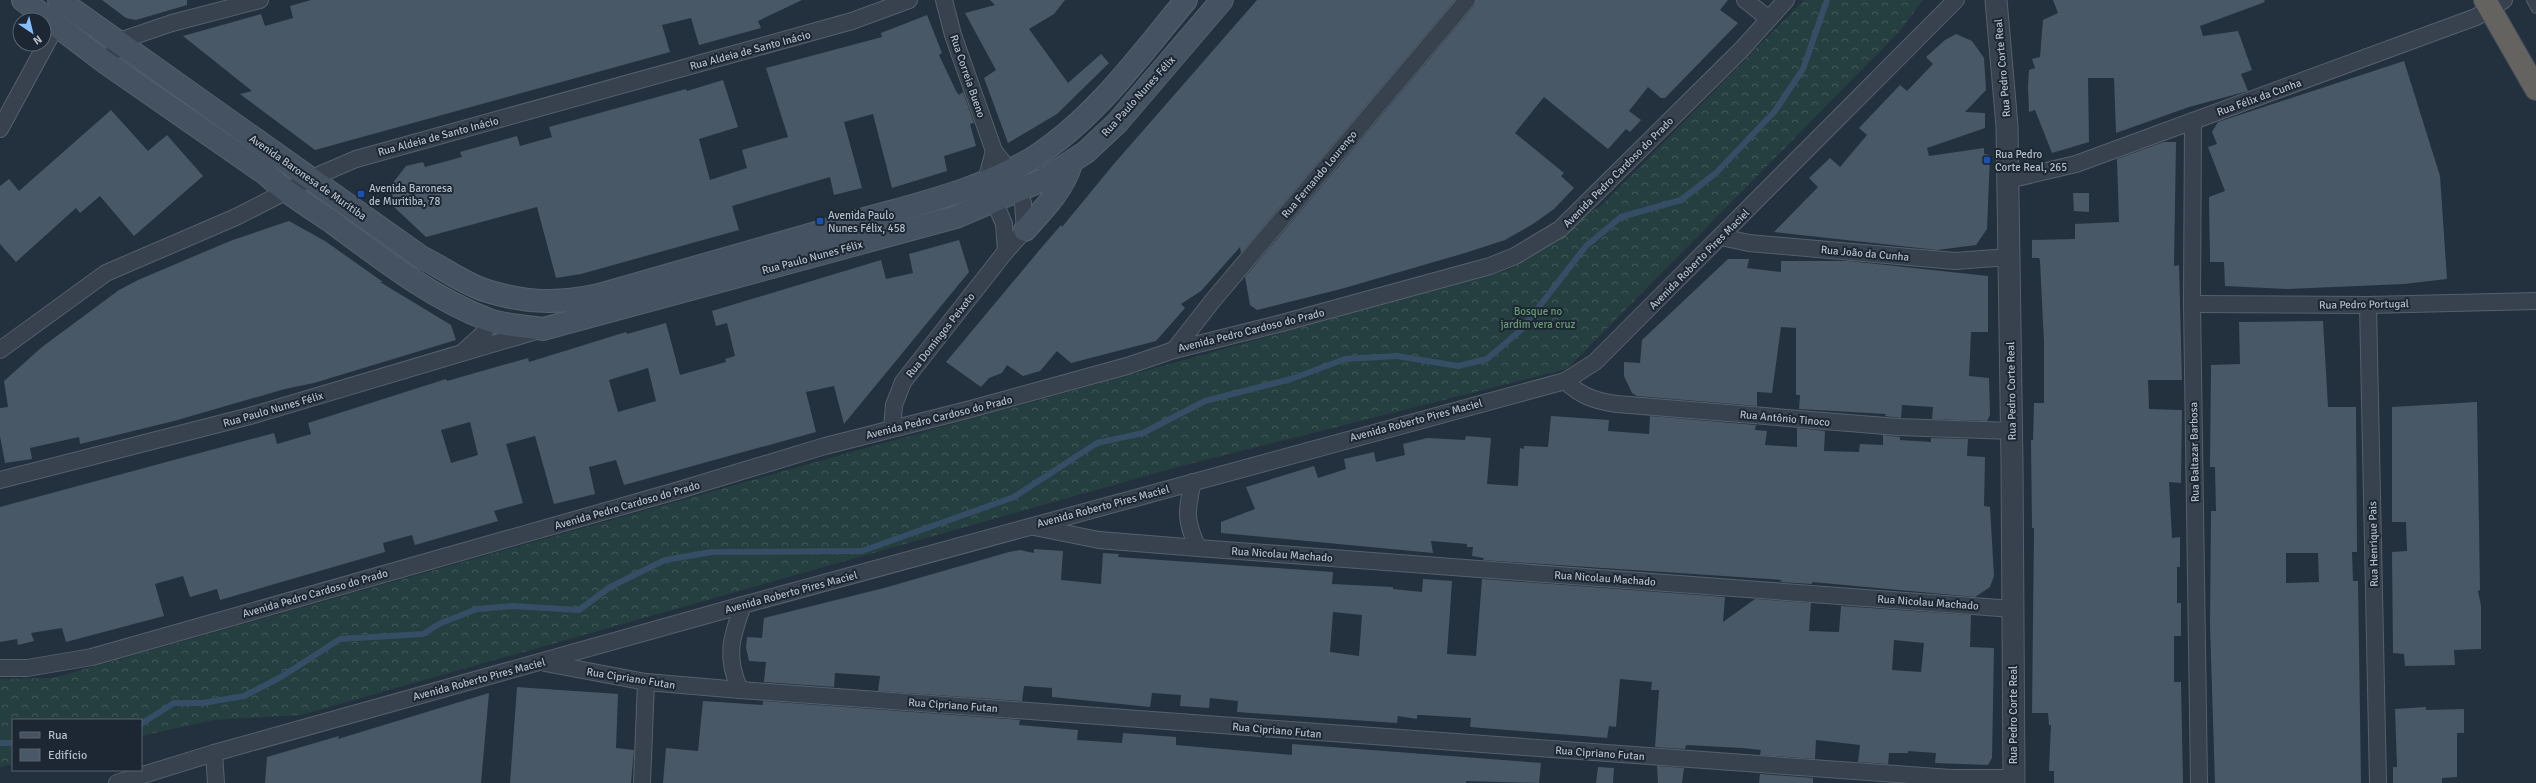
<svg xmlns="http://www.w3.org/2000/svg" width="2536" height="783" font-family="Signika,sans-serif">
  <defs>
    <pattern id="forest-crowns" width="20" height="18" patternUnits="userSpaceOnUse"><rect width="20" height="18" fill="#253e3f"/><path d="M2 6a3 3 0 1 1 6 0M12 15a3 3 0 1 1 6 0" fill="none" stroke="#425859"/></pattern>
  </defs>
  <rect width="100%" height="100%" fill="#23313e"/>
  <polygon fill="url(#forest-crowns)" points="1804,0 1923,0 1901,30 1567,369 1181,466 301,715 213,720 141,736 141,720 13,720 13,764 0,767 0,679 53,678 848,453 1508,270 1603,204"/>
  <g fill="none" stroke-linecap="round" stroke-linejoin="round">
    <g stroke="#364e65" stroke-width="6">
      <polyline points="141,724 174,703 203,703 244,696 281,677 340,639 423,634 441,623 477,609 512,606 579,610 610,587 665,560 712,552 862,551 1014,497 1097,443 1143,433 1205,401 1291,379 1345,359 1397,356 1458,366 1487,359 1521,330 1586,246 1621,217 1681,200 1716,173 1775,111 1803,69 1827,0"/>
      <polyline points="0,743 13,743"/>
    </g>
  </g>
  <g fill="#495867" fill-rule="evenodd">
    <polygon points="102,0 187,0 187,5 136,20 126,18"/>
    <polygon points="311,0 802,0 758,21 761,28 699,45 691,18 662,25 670,52 315,150 240,94 252,91 183,36 261,14 265,26 293,18 290,6"/>
    <polygon points="990,0 1065,0 1054,14 1029,29 1068,83 1101,54 1109,63 1057,114 1008,143 984,78 996,70 965,13 995,5"/>
    <polygon points="1257,0 1455,0 1241,253 1240,247 1201,291 1181,304 1185,308 1156,341 1071,363 1057,351 1040,371 1023,376 1007,365 1002,373 989,378 981,387 946,362 1042,247 1061,225 1062,227 1113,165"/>
    <polygon points="1476,0 1728,0 1720,10 1738,23 1665,98 1661,98 1648,87 1629,111 1641,120 1630,132 1626,129 1608,149 1544,97 1515,133 1564,173 1561,176 1574,188 1554,209 1533,224 1505,240 1465,253 1341,289 1257,310 1250,305 1245,277 1474,6"/>
    <polygon points="2053,0 2264,0 2265,2 2200,26 2203,36 2238,31 2252,70 2241,74 2248,91 2189,107 2116,133 2114,78 2088,78 2089,142 2052,153 2035,110 2029,112 2028,86 2029,70 2035,68 2032,59 2040,57 2043,20 2058,13"/>
    <polygon points="927,15 942,53 939,55 956,91 959,95 963,92 974,123 970,124 976,146 944,156 947,171 892,188 873,114 844,122 862,188 834,195 830,177 732,206 739,230 581,274 556,278 537,207 426,237 393,206 392,184 406,166 423,162 425,167 462,157 460,152 517,136 520,146 552,137 549,127 686,89 687,91 723,80 738,127 699,139 710,180 747,168 742,150 788,137 766,68 882,37 881,33"/>
    <polygon points="1956,34 1972,41 1984,58 1986,90 1965,112 1985,113 1985,128 1927,148 1929,156 1984,148 1984,154 1990,155 1987,229 1976,245 1937,250 1774,232 1818,187 1809,178 1830,158 1840,167 1867,135 1859,128 1900,85 1907,91 1933,64 1926,57 1945,40"/>
    <polygon points="2404,61 2440,176 2447,279 2404,284 2287,289 2225,286 2224,262 2210,262 2209,197 2225,191 2208,147 2217,144 2212,132 2218,122"/>
    <polygon points="111,110 148,151 167,135 203,176 134,236 100,196 80,213 76,208 16,262 0,244 0,186 9,179 19,191"/>
    <polygon points="2164,142 2176,142 2174,266 2179,265 2182,380 2148,380 2149,409 2182,410 2181,483 2169,482 2172,538 2180,537 2180,567 2177,567 2177,603 2181,603 2181,636 2174,636 2174,682 2181,682 2183,783 2054,783 2054,771 2049,771 2051,725 2049,725 2048,713 2032,713 2034,528 2032,528 2031,440 2033,440 2034,403 2044,403 2044,343 2040,261 2039,258 2032,258 2032,240 2075,239 2075,224 2119,222 2117,159"/>
    <polygon points="2073,193 2089,193 2089,212 2074,211"/>
    <polygon points="289,221 325,241 383,282 380,282 451,325 456,340 314,383 285,389 174,421 80,444 79,437 30,448 32,459 5,463 0,436 0,408 8,407 4,381 42,347 119,290 138,280 230,241"/>
    <path d="M959 240 969 272 844 424 834 386 806 392 816 432 624 485 616 460 589 467 595 494 554 504 535 436 506 444 523 503 494 511 498 521 415 545 412 535 383 543 385 552 220 600 217 589 190 597 183 576 155 584 164 616 66 642 62 628 31 633 34 641 18 645 17 639 0 642V507L274 433 277 444 311 434 308 423 446 379 447 381 528 358 529 362 626 332 627 334 666 323 680 375 726 362 725 359 735 356 727 323 716 326 712 311 881 260 886 279 913 273 909 254ZM648 368 656 401 618 412 609 380ZM470 422 478 455 451 463 441 430Z"/>
    <polygon points="1728,259 1749,259 1747,268 1781,272 1781,261 1849,261 1988,276 1988,332 1971,332 1969,376 1989,378 1990,415 1987,421 1932,419 1933,407 1902,405 1901,418 1885,416 1886,414 1799,409 1800,395 1796,395 1796,328 1781,327 1772,393 1757,392 1757,406 1637,396 1632,393 1624,376 1624,362 1640,363 1642,340"/>
    <path d="M2323 321 2328 407H2356L2357 552H2352L2353 581H2358L2361 783H2215L2210 626 2211 511H2216L2215 467H2210L2211 365 2240 364 2239 322ZM2286 553H2318L2319 582 2286 583Z"/>
    <polygon points="2477,402 2480,590 2478,591 2481,606 2481,649 2454,650 2455,665 2405,666 2404,654 2393,653 2392,552 2407,551 2406,522 2392,522 2392,407"/>
    <polygon points="1551,416 1609,420 1608,431 1649,434 1650,416 1756,425 1755,430 1767,431 1765,445 1797,447 1797,428 1825,431 1824,451 1859,452 1860,444 1883,445 1883,435 1900,437 1900,440 1931,442 1931,438 1968,439 1967,456 1985,457 1984,506 1990,507 1994,576 1990,587 1975,597 1812,582 1812,584 1780,582 1782,580 1483,560 1484,558 1472,556 1473,547 1467,547 1467,544 1431,541 1433,553 1221,533 1221,522 1255,509 1246,487 1314,466 1318,478 1346,469 1344,459 1374,452 1376,462 1405,455 1403,444 1427,438 1465,440 1466,436 1491,438 1487,484 1518,486 1520,448 1524,449 1524,446 1548,447"/>
    <path d="M1034 549 1063 551 1061 580 1101 584 1103 553 1119 554 1118 557 1333 572 1332 584 1393 587V589L1422 592 1423 579 1452 581 1447 654 1476 656 1482 579 1725 597 1723 622 1755 599 1811 603 1809 631 1839 632 1841 606 1971 615 1970 647 1994 648 1992 758 1988 765 1935 763 1936 753 1908 751V753H1889L1888 764 1858 762 1860 745 1816 740 1815 759 1760 755 1761 750 1743 748 1686 745 1685 749 1655 747 1659 690H1651L1652 682 1620 679 1616 727 1609 726 1607 738 1470 727 1471 718 1421 715H1417V719L1398 716 1397 723 1237 712 1238 701 1210 698 1209 708 1180 706 1181 695 1152 693 1150 707 1052 697V688L1024 686 1022 701 878 691 880 676 835 673 834 687 764 682 766 662 749 661 746 648 747 637 762 638 764 618 884 588 1009 552 1020 550 1034 553ZM1333 612 1362 615 1359 656 1330 652ZM1894 640 1924 643 1921 672 1892 670Z"/>
    <polygon points="517,687 618,694 616,748 634,750 631,783 510,783"/>
    <polygon points="489,693 481,783 265,783 267,757 339,736 338,739"/>
    <polygon points="703,701 763,705 763,701 1020,720 1019,725 1078,730 1077,740 1122,743 1123,733 1176,737 1176,745 1292,755 1292,744 1541,763 1539,783 1466,781 1466,783 663,783 666,748 698,751"/>
    <polygon points="2426,707 2426,710 2464,709 2464,733 2457,733 2457,777 2442,778 2442,783 2393,783 2393,767 2397,767 2395,709"/>
    <polygon points="1657,766 1684,768 1682,783 1658,783"/>
    <polygon points="1598,767 1614,768 1613,783 1596,783"/>
    <polygon points="1760,774 1813,778 1813,783 1759,783"/>
  </g>
  <g fill="none" stroke-linecap="round" stroke-linejoin="round">
    <defs>
      <polyline id="service" points="2531,0 2536,9"/>
      <g id="minor">
        <polyline points="1745,0 1769,19"/>
        <polyline points="106,63 122,40 172,23 260,0"/>
        <polyline points="2193,121 2192,304 2199,783"/>
        <polyline points="0,129 56,26"/>
        <polyline points="994,151 986,181 1004,224 1006,251"/>
        <polyline points="2008,180 2076,164 2476,17 2504,0"/>
        <polyline points="1721,237 1749,243 1955,261 2009,257"/>
        <polyline points="2192,304 2368,305 2536,301"/>
        <polyline points="2368,305 2378,783"/>
        <polyline points="0,350 106,273 236,217 314,177 356,159 852,21 909,0"/>
        <polyline points="1174,350 1214,299 1467,0"/>
        <polyline points="463,352 484,333 491,320"/>
        <path d="M1565 381C1581 396 1595 401 1617 404L1898 427 2012 431"/>
        <polyline points="892,428 894,405 903,382 1006,251 1025,230 1023,203 1010,171 994,151 953,35 944,0"/>
        <polyline points="0,480 250,416 536,331"/>
        <path d="M1193 482C1186 511 1185 521 1198 548"/>
        <polyline points="1034,527 1099,540 1198,548 2013,609"/>
        <polyline points="545,663 646,682 740,690 1951,778 2014,778"/>
        <polyline points="0,668 27,668 92,657 676,491 825,446 967,410 1127,366 1174,350 1282,323 1490,266 1515,256 1560,229 1742,49 1786,0"/>
        <path d="M740 690C725 657 731 638 743 605"/>
        <polyline points="214,753 216,783"/>
        <polyline points="117,783 214,753 743,605 1565,381 1595,362 1956,0"/>
        <polyline points="642,783 646,682"/>
      </g>
      <polyline id="tertiary" points="1996,0 2007,126 2012,463 2014,783"/>
      <g id="secondary">
        <path d="M23 0 106 63 266 174C286 193 309 206 332 222 382 259 431 298 489 320 506 326 526 326 543 329L956 217 1045 179 1086 152 1117 123 1222 0"/>
        <path d="M59 0 421 257C442 267 464 284 487 291 526 303 559 304 599 295 683 271 767 247 851 223 913 205 981 191 1036 156 1096 117 1141 54 1186 0"/>
        <path d="M1025 230C1043 210 1063 190 1071 164"/>
      </g>
      <polyline id="trunk" points="2485,0 2536,89"/>
    </defs>
    <use href="#service" stroke="#55606c" stroke-width="10"/>
    <use href="#minor" stroke="#55606c" stroke-width="18"/>
    <use href="#tertiary" stroke="#55606c" stroke-width="23"/>
    <use href="#secondary" stroke="#55606c" stroke-width="24"/>
    <use href="#trunk" stroke="#424d59" stroke-width="24"/>
    <use href="#service" stroke="#37424e" stroke-width="8"/>
    <use href="#minor" stroke="#37424e" stroke-width="16"/>
    <use href="#tertiary" stroke="#37424e" stroke-width="21"/>
    <use href="#secondary" stroke="#455261" stroke-width="22"/>
    <use href="#trunk" stroke="#646360" stroke-width="22"/>
  </g>
  <g fill="#1a4fb4" stroke="#1c2733" stroke-width="1.5">
    <rect x="1983" y="156" width="8" height="8" rx="2"/>
    <rect x="357" y="190" width="8" height="8" rx="2"/>
    <rect x="816" y="217" width="8" height="8" rx="2"/>
  </g>
  <g text-anchor="middle" stroke-width="4" stroke-linejoin="round" paint-order="stroke">
    <g font-size="11" fill="#b2bdc9" stroke="#1c2733">
      <text transform="translate(750 50) rotate(-15)" y="4">Rua Aldeia de Santo Inácio</text>
      <text transform="translate(2002 68) rotate(-95)" y="4">Rua Pedro Corte Real</text>
      <text transform="translate(968 76) rotate(71)" y="4">Rua Correia Bueno</text>
      <text transform="translate(1138 96) rotate(-48)" y="4">Rua Paulo Nunes Félix</text>
      <text transform="translate(2259 97) rotate(-20)" y="4">Rua Félix da Cunha</text>
      <text transform="translate(438 136) rotate(-15)" y="4">Rua Aldeia de Santo Inácio</text>
      <text transform="translate(1618 172) rotate(-45)" y="4">Avenida Pedro Cardoso do Prado</text>
      <text transform="translate(1319 174) rotate(-50)" y="4">Rua Fernando Lourenço</text>
      <text transform="translate(308 177) rotate(35)" y="4">Avenida Baronesa de Muritiba</text>
      <text transform="translate(1865 253) rotate(5)" y="4">Rua João da Cunha</text>
      <text transform="translate(812 257) rotate(-15)" y="4">Rua Paulo Nunes Félix</text>
      <text transform="translate(1699 259) rotate(-45)" y="4">Avenida Roberto Pires Maciel</text>
      <text transform="translate(2364 304) rotate(-1)" y="4">Rua Pedro Portugal</text>
      <text transform="translate(1251 330) rotate(-14)" y="4">Avenida Pedro Cardoso do Prado</text>
      <text transform="translate(940 335) rotate(-52)" y="4">Rua Domingos Peixoto</text>
      <text transform="translate(2011 391) rotate(-91)" y="4">Rua Pedro Corte Real</text>
      <text transform="translate(273 409) rotate(-16)" y="4">Rua Paulo Nunes Félix</text>
      <text transform="translate(939 417) rotate(-14)" y="4">Avenida Pedro Cardoso do Prado</text>
      <text transform="translate(1785 418) rotate(5)" y="4">Rua Antônio Tinoco</text>
      <text transform="translate(1416 420) rotate(-15)" y="4">Avenida Roberto Pires Maciel</text>
      <text transform="translate(2194 452) rotate(-91)" y="4">Rua Baltazar Barbosa</text>
      <text transform="translate(627 505) rotate(-16)" y="4">Avenida Pedro Cardoso do Prado</text>
      <text transform="translate(1103 506) rotate(-15)" y="4">Avenida Roberto Pires Maciel</text>
      <text transform="translate(2373 544) rotate(-91)" y="4">Rua Henrique Pais</text>
      <text transform="translate(1282 554) rotate(4)" y="4">Rua Nicolau Machado</text>
      <text transform="translate(1605 578) rotate(4)" y="4">Rua Nicolau Machado</text>
      <text transform="translate(791 592) rotate(-15)" y="4">Avenida Roberto Pires Maciel</text>
      <text transform="translate(315 593) rotate(-16)" y="4">Avenida Pedro Cardoso do Prado</text>
      <text transform="translate(1928 602) rotate(4)" y="4">Rua Nicolau Machado</text>
      <text transform="translate(631 678) rotate(9)" y="4">Rua Cipriano Futan</text>
      <text transform="translate(479 679) rotate(-15)" y="4">Avenida Roberto Pires Maciel</text>
      <text transform="translate(953 705) rotate(4)" y="4">Rua Cipriano Futan</text>
      <text transform="translate(2013 715) rotate(-90)" y="4">Rua Pedro Corte Real</text>
      <text transform="translate(1277 730) rotate(5)" y="4">Rua Cipriano Futan</text>
      <text transform="translate(1600 753) rotate(4)" y="4">Rua Cipriano Futan</text>
    </g>
    <g font-size="11" fill="#b2bdc9" stroke="#1c2733" text-anchor="start">
      <text x="1995" y="158">Rua Pedro<tspan x="1995" dy="13">Corte Real, 265</tspan></text>
      <text x="369" y="192">Avenida Baronesa<tspan x="369" dy="13">de Muritiba, 78</tspan></text>
      <text x="828" y="219">Avenida Paulo<tspan x="828" dy="13">Nunes Félix, 458</tspan></text>
    </g>
    <g font-size="11" fill="#699b70" stroke="#1c2733">
      <text x="1538" y="315">Bosque no<tspan x="1538" dy="13">jardim vera cruz</tspan></text>
    </g>
  </g>
  <rect x="12" y="719" width="130" height="52" fill="#1c2733" stroke="#58636f"/>
  <rect x="20" y="732" width="20" height="6" fill="#455261" stroke="#58636f"/>
  <text x="48" y="739" font-size="12" fill="#b2bdc9">Rua</text>
  <rect x="20" y="749" width="20" height="12" fill="#495867" stroke="#58636f"/>
  <text x="48" y="759" font-size="12" fill="#b2bdc9">Edifício</text>
  <g transform="translate(32 32) rotate(145)"><circle r="19" fill="#1c2733" stroke="#58636f"/>
  <path d="M0-3L7 15L0 10L-7 15Z" fill="#85befb"/>
  <text y="-6" font-size="11" font-weight="bold" text-anchor="middle" fill="#b2bdc9">N</text>
  </g>
</svg>
